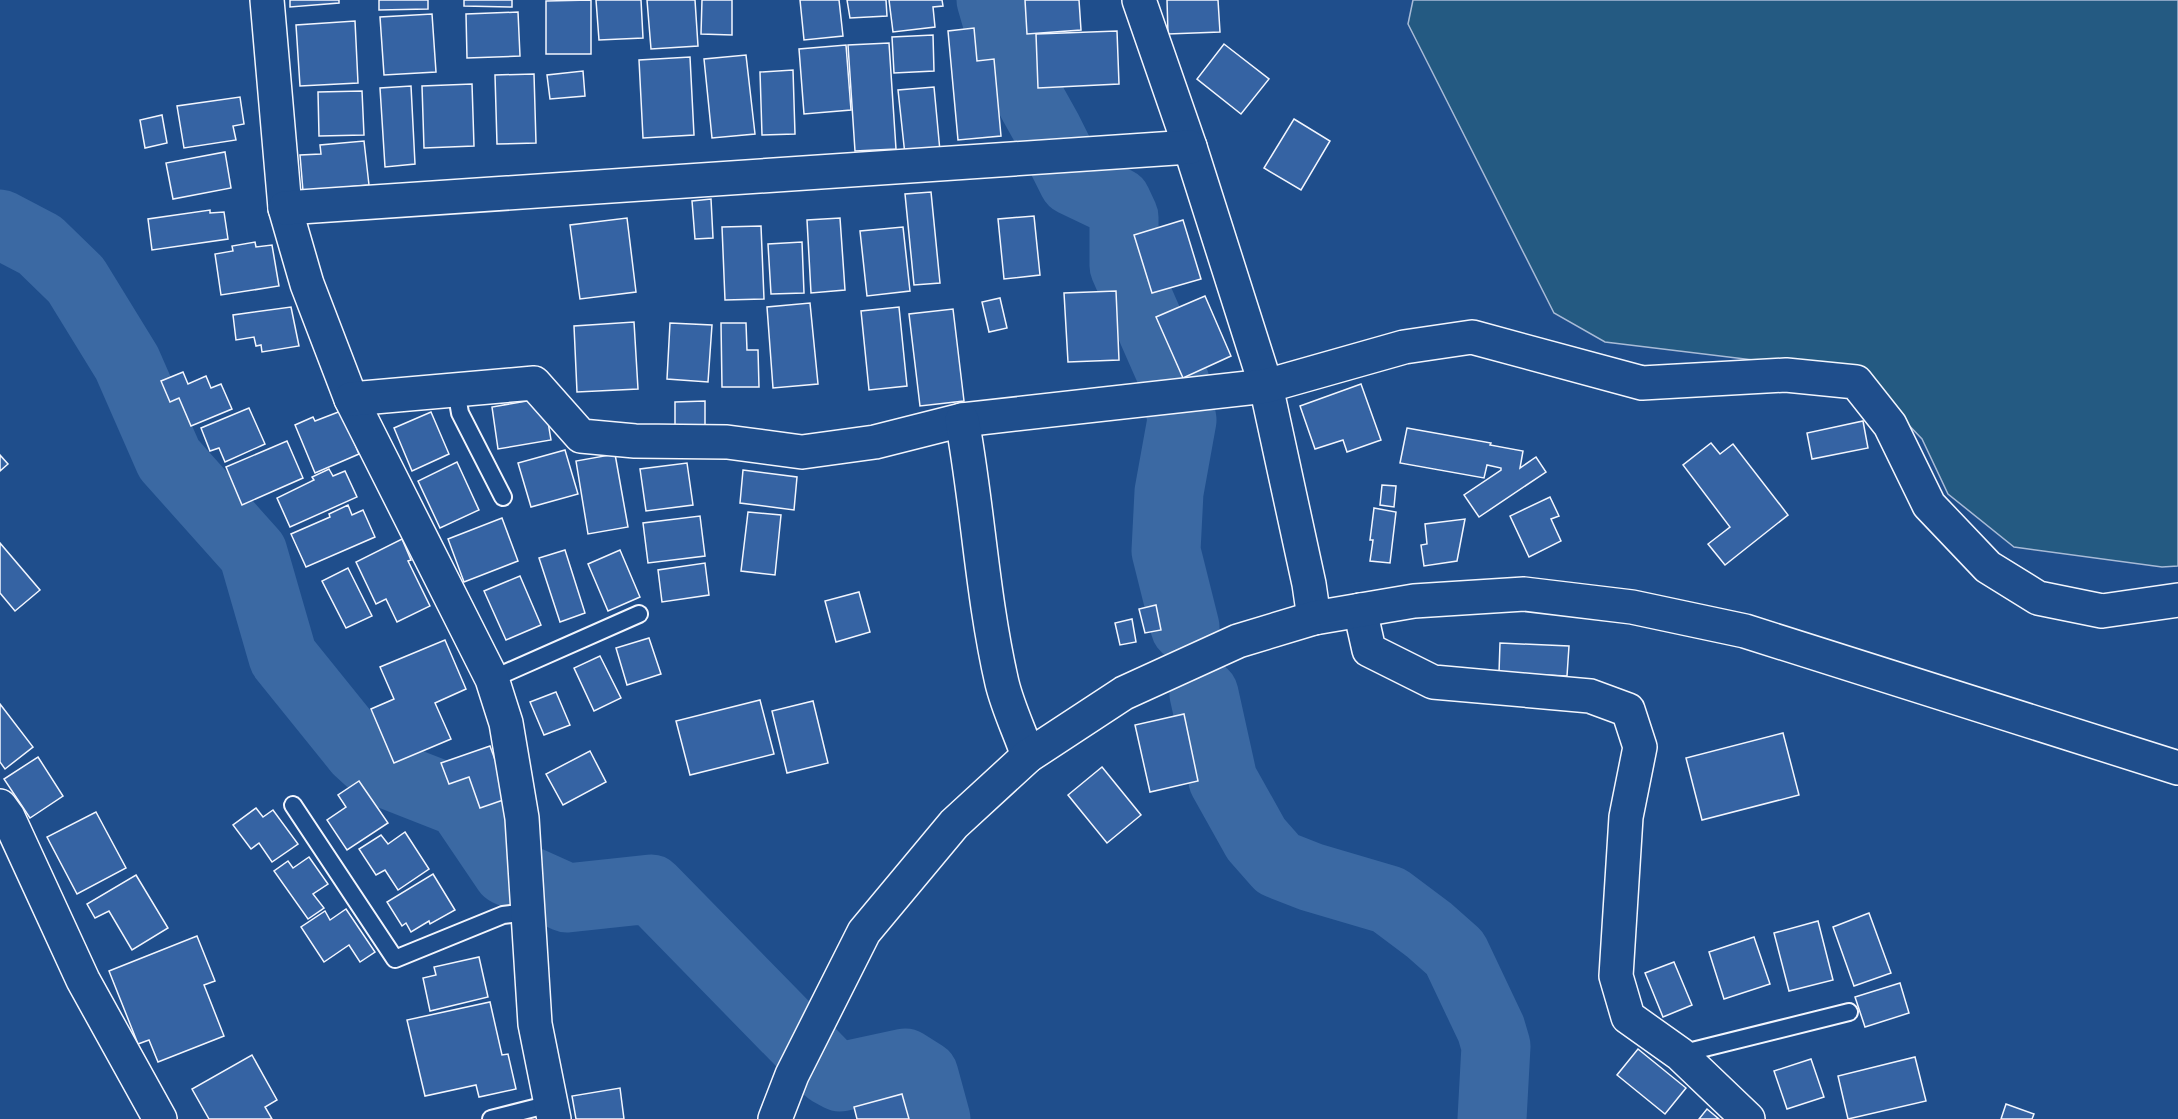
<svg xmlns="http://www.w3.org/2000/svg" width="2178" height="1119" font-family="Inter,sans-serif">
  <rect width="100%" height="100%" fill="#1f4e8c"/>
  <polygon fill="#245a82" stroke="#a8bbd7" stroke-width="1.5" points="1413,0 2178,0 2178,566 2162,567 2014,547 1948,494 1922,439 1859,373 1605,342 1554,313 1408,24"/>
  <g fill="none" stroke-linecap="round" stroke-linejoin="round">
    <g stroke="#3b69a3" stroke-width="69">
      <polyline points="991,0 1008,59 1047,129 1073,181 1117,202 1124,217 1124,266 1175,382 1182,420 1169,492 1166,551 1185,627"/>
      <polyline points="0,224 40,245 76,280 127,363 169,459 253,553 283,657 358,750 382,772 461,803 507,871 567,898 651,889 829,1071 840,1077 905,1063 924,1075 936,1119"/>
      <polyline points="1204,694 1223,780 1256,839 1278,864 1311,877 1389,900 1429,930 1455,953 1491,1029 1496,1046 1492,1119"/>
    </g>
  </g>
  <g fill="#3563a3" stroke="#f2f6ff" stroke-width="1.5">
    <polygon points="290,0 339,0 339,3 290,7"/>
    <polygon points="379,0 428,0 428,9 379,10"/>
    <polygon points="464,0 512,0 512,7 464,6"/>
    <polygon points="591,0 591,54 546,54 546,1"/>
    <polygon points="596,0 641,0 643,38 599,40"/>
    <polygon points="647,0 695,0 698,46 651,49"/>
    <polygon points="702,0 732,0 732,35 701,34"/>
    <polygon points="800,0 839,0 843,36 804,40"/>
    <polygon points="847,0 886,0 887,16 850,18"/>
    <polygon points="889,0 942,0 943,6 933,7 935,27 893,32"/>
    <polygon points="1025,0 1079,0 1081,30 1027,34"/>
    <polygon points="1167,0 1218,0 1220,32 1168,34"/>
    <polygon points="518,12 520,56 467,58 466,14"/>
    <polygon points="432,14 436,72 384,75 380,17"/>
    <polygon points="355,21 358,83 300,86 296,25"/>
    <polygon points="974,28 977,61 994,59 1001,136 958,140 948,31"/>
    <polygon points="1117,31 1119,84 1038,88 1036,34"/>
    <polygon points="933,35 934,71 894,73 892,37"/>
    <polygon points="889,43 896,149 855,151 848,45"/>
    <polygon points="1224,44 1269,79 1241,114 1197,79"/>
    <polygon points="846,45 851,110 804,114 799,49"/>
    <polygon points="746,55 755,134 712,138 704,59"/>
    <polygon points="690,57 694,135 643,138 639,60"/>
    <polygon points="793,70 795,134 762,135 760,72"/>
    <polygon points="583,71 585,96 550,99 547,75"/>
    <polygon points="534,74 536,143 497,144 495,75"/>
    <polygon points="472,84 474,146 424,148 422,86"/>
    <polygon points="411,86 415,164 385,167 380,88"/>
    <polygon points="934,87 940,151 905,155 898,90"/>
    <polygon points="362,91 364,135 319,136 318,92"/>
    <polygon points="240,97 244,124 233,126 236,140 184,148 177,106"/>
    <polygon points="162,115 167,143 145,148 140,120"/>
    <polygon points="1294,119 1330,141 1301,190 1264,168"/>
    <polygon points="364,141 369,185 303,191 300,155 321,154 320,145"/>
    <polygon points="225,152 231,188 173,199 166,163"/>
    <polygon points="931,192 940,283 914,285 905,194"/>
    <polygon points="711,199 713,238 695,239 692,201"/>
    <polygon points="210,210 210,213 224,212 228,239 152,250 148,219"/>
    <polygon points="1034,216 1040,275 1004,279 998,219"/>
    <polygon points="627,218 636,292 580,299 570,225"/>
    <polygon points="840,218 845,290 811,293 807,220"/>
    <polygon points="1183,220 1201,279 1152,293 1134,235"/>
    <polygon points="761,226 764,299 725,300 722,227"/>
    <polygon points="903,227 910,291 867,296 860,231"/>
    <polygon points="255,242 256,247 272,245 279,286 221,295 215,254 233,251 232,246"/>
    <polygon points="802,242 804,293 771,294 768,244"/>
    <polygon points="1116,291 1119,360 1068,362 1064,293"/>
    <polygon points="1205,296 1231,356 1183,378 1156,317"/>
    <polygon points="1000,298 1007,328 989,332 982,302"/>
    <polygon points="810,303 818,384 773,388 767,307"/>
    <polygon points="291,307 299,346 262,352 261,345 256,346 254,337 236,340 233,315"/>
    <polygon points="899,307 907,386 869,390 861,311"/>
    <polygon points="953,309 964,401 920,406 909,314"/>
    <polygon points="634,322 638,389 577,392 574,326"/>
    <polygon points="670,323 712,325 708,382 667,379"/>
    <polygon points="721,323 746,323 747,350 758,350 759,387 722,387"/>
    <polygon points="183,372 188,384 206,376 211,388 221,384 232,409 191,426 179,398 170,402 161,381"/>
    <polygon points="1361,384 1381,440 1347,452 1343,440 1315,449 1300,406"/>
    <polygon points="544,398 551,440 498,449 492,407"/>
    <polygon points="705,401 705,429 675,429 675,402"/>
    <polygon points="249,408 265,444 225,462 219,448 210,451 201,428"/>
    <polygon points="341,411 359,454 315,473 295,425 313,417 315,421"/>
    <polygon points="431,412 449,454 412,471 394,428"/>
    <polygon points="1863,421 1868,448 1812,459 1807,433"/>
    <polygon points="1407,428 1491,443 1490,445 1523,451 1520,468 1536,457 1546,472 1479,517 1464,495 1501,470 1501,468 1487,465 1484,478 1400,463"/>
    <polygon points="287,441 303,478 242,505 226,467"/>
    <polygon points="1711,443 1720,454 1733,444 1788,515 1725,565 1708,544 1730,527 1683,465"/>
    <polygon points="565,450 578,494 531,507 518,463"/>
    <polygon points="615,454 628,527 588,534 576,461"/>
    <polygon points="0,455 8,464 0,471"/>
    <polygon points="457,462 479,510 440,528 418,481"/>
    <polygon points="687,463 693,505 646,511 640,469"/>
    <polygon points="329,469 333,476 345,471 357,497 290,527 277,498 314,480 312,477"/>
    <polygon points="743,470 797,477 794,510 740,503"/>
    <polygon points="1382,485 1396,486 1394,507 1380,505"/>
    <polygon points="1550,497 1559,516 1551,519 1561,541 1529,557 1510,516"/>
    <polygon points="348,505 352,515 363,510 375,537 306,567 291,534 330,517 329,514"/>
    <polygon points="1374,508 1396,512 1390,563 1370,561 1373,540 1370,540"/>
    <polygon points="748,512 781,515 775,575 741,571"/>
    <polygon points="700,516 705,556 648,563 643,523"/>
    <polygon points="502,518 518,561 464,582 448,539"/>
    <polygon points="1465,519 1457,561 1424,566 1421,545 1427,544 1425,524"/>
    <polygon points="402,539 411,560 408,561 430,606 397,622 386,599 376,604 356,562"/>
    <polygon points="0,543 40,590 15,611 0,593"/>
    <polygon points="565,550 585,613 560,622 539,558"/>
    <polygon points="620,550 640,597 608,611 588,564"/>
    <polygon points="705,563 709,595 662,602 658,570"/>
    <polygon points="348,568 372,616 346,628 322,581"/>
    <polygon points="520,576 541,625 506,640 484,591"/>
    <polygon points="859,592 870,632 836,642 825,601"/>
    <polygon points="1156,605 1161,630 1145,633 1139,609"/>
    <polygon points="1132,619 1136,642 1120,645 1115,623"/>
    <polygon points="649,638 661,674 627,685 616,648"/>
    <polygon points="445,640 466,689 435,703 451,739 394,763 371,709 394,699 380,667"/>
    <polygon points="1500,643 1569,646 1567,676 1499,673"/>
    <polygon points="600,656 621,698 594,711 574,668"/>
    <polygon points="556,692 570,725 544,735 530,702"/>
    <polygon points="760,700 774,754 690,775 676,721"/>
    <polygon points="813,701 828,763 787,773 772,711"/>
    <polygon points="0,704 33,747 5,769 0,762"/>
    <polygon points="1184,714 1198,781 1150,792 1135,725"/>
    <polygon points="1783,733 1799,795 1702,820 1686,758"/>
    <polygon points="490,746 509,798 480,808 469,777 449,784 441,763"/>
    <polygon points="590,751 606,782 563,805 546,774"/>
    <polygon points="38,757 63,796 30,818 4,779"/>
    <polygon points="1102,767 1141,815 1107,843 1068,795"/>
    <polygon points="359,781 388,823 347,850 327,820 346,807 338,795"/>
    <polygon points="256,808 263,817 273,810 298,844 272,862 259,843 251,849 233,825"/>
    <polygon points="96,812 126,868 77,894 47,837"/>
    <polygon points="405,832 429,869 398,890 385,870 376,875 359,849 381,835 388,844"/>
    <polygon points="309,857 328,884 313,894 324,908 308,919 274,871 288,861 293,868"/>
    <polygon points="433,874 455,910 430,924 429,921 411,932 406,923 402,926 387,902"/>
    <polygon points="136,875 168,928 132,950 109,911 95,918 87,904"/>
    <polygon points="346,909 375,952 360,962 349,945 324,962 301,927 325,911 330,920"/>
    <polygon points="1869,913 1891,973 1854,986 1833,927"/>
    <polygon points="1818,921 1833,980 1789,991 1774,933"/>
    <polygon points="197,936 215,981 204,985 224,1036 158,1062 149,1040 138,1044 109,971"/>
    <polygon points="1754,937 1770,984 1724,999 1709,952"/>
    <polygon points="479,957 488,997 430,1011 423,978 436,975 434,967"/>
    <polygon points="1674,962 1692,1005 1663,1017 1645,973"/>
    <polygon points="1900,983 1909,1013 1865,1027 1855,997"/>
    <polygon points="490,1002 502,1055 508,1054 516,1089 479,1097 476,1085 425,1096 407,1020"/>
    <polygon points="1638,1049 1686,1088 1665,1114 1617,1075"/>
    <polygon points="252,1055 277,1100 265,1107 272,1119 209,1119 192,1089"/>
    <polygon points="1915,1057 1926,1101 1848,1119 1838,1076"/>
    <polygon points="1811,1059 1824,1097 1787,1109 1774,1071"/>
    <polygon points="620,1088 624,1119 576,1119 572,1096"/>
    <polygon points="902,1094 909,1119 857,1119 854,1107"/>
    <polygon points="2006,1104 2034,1114 2032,1119 2001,1119"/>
    <polygon points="1707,1109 1719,1119 1699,1119"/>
  </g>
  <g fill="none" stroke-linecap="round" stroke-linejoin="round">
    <defs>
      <g id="lane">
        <polyline points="456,390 460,413 503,497"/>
        <polyline points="492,679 639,614"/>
        <polyline points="293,805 395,959 503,915 527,912"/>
        <polyline points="1680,1054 1849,1012"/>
        <polyline points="491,1119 550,1104"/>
      </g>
      <g id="street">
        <polyline points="267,0 285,208 307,284 351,399 492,679 506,723 522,818 535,1024 554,1119"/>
        <polyline points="1139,0 1190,147 1266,386 1309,584 1314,618"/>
        <polyline points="285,208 1190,147"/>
        <polyline points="351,399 534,383 581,436 635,441 727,442 802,452 875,442 962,420 1266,386 1404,347 1472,337 1642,383 1786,375 1856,382 1890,425 1929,505 1988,567 2038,598 2102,611 2178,600"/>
        <path d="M962 420C978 507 982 596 1002 683 1008 708 1020 732 1028 756"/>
        <polyline points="1360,610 1369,650 1433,682 1590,696 1628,710 1640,747 1626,817 1616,976 1628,1017 1680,1054 1748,1119"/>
        <polyline points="0,806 8,817 83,980 160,1119"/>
      </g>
      <polyline id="secondary" points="775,1119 792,1075 864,932 954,824 1028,756 1124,693 1238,641 1314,618 1414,601 1524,594 1632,607 1745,631 2178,768"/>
    </defs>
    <use href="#lane" stroke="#f2f6ff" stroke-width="20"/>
    <use href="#street" stroke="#f2f6ff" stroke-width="36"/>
    <use href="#secondary" stroke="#f2f6ff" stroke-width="36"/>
    <use href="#lane" stroke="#1f4e8c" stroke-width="16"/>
    <use href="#street" stroke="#1f4e8c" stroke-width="33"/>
    <use href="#secondary" stroke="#1f4e8c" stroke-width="33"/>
  </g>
</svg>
